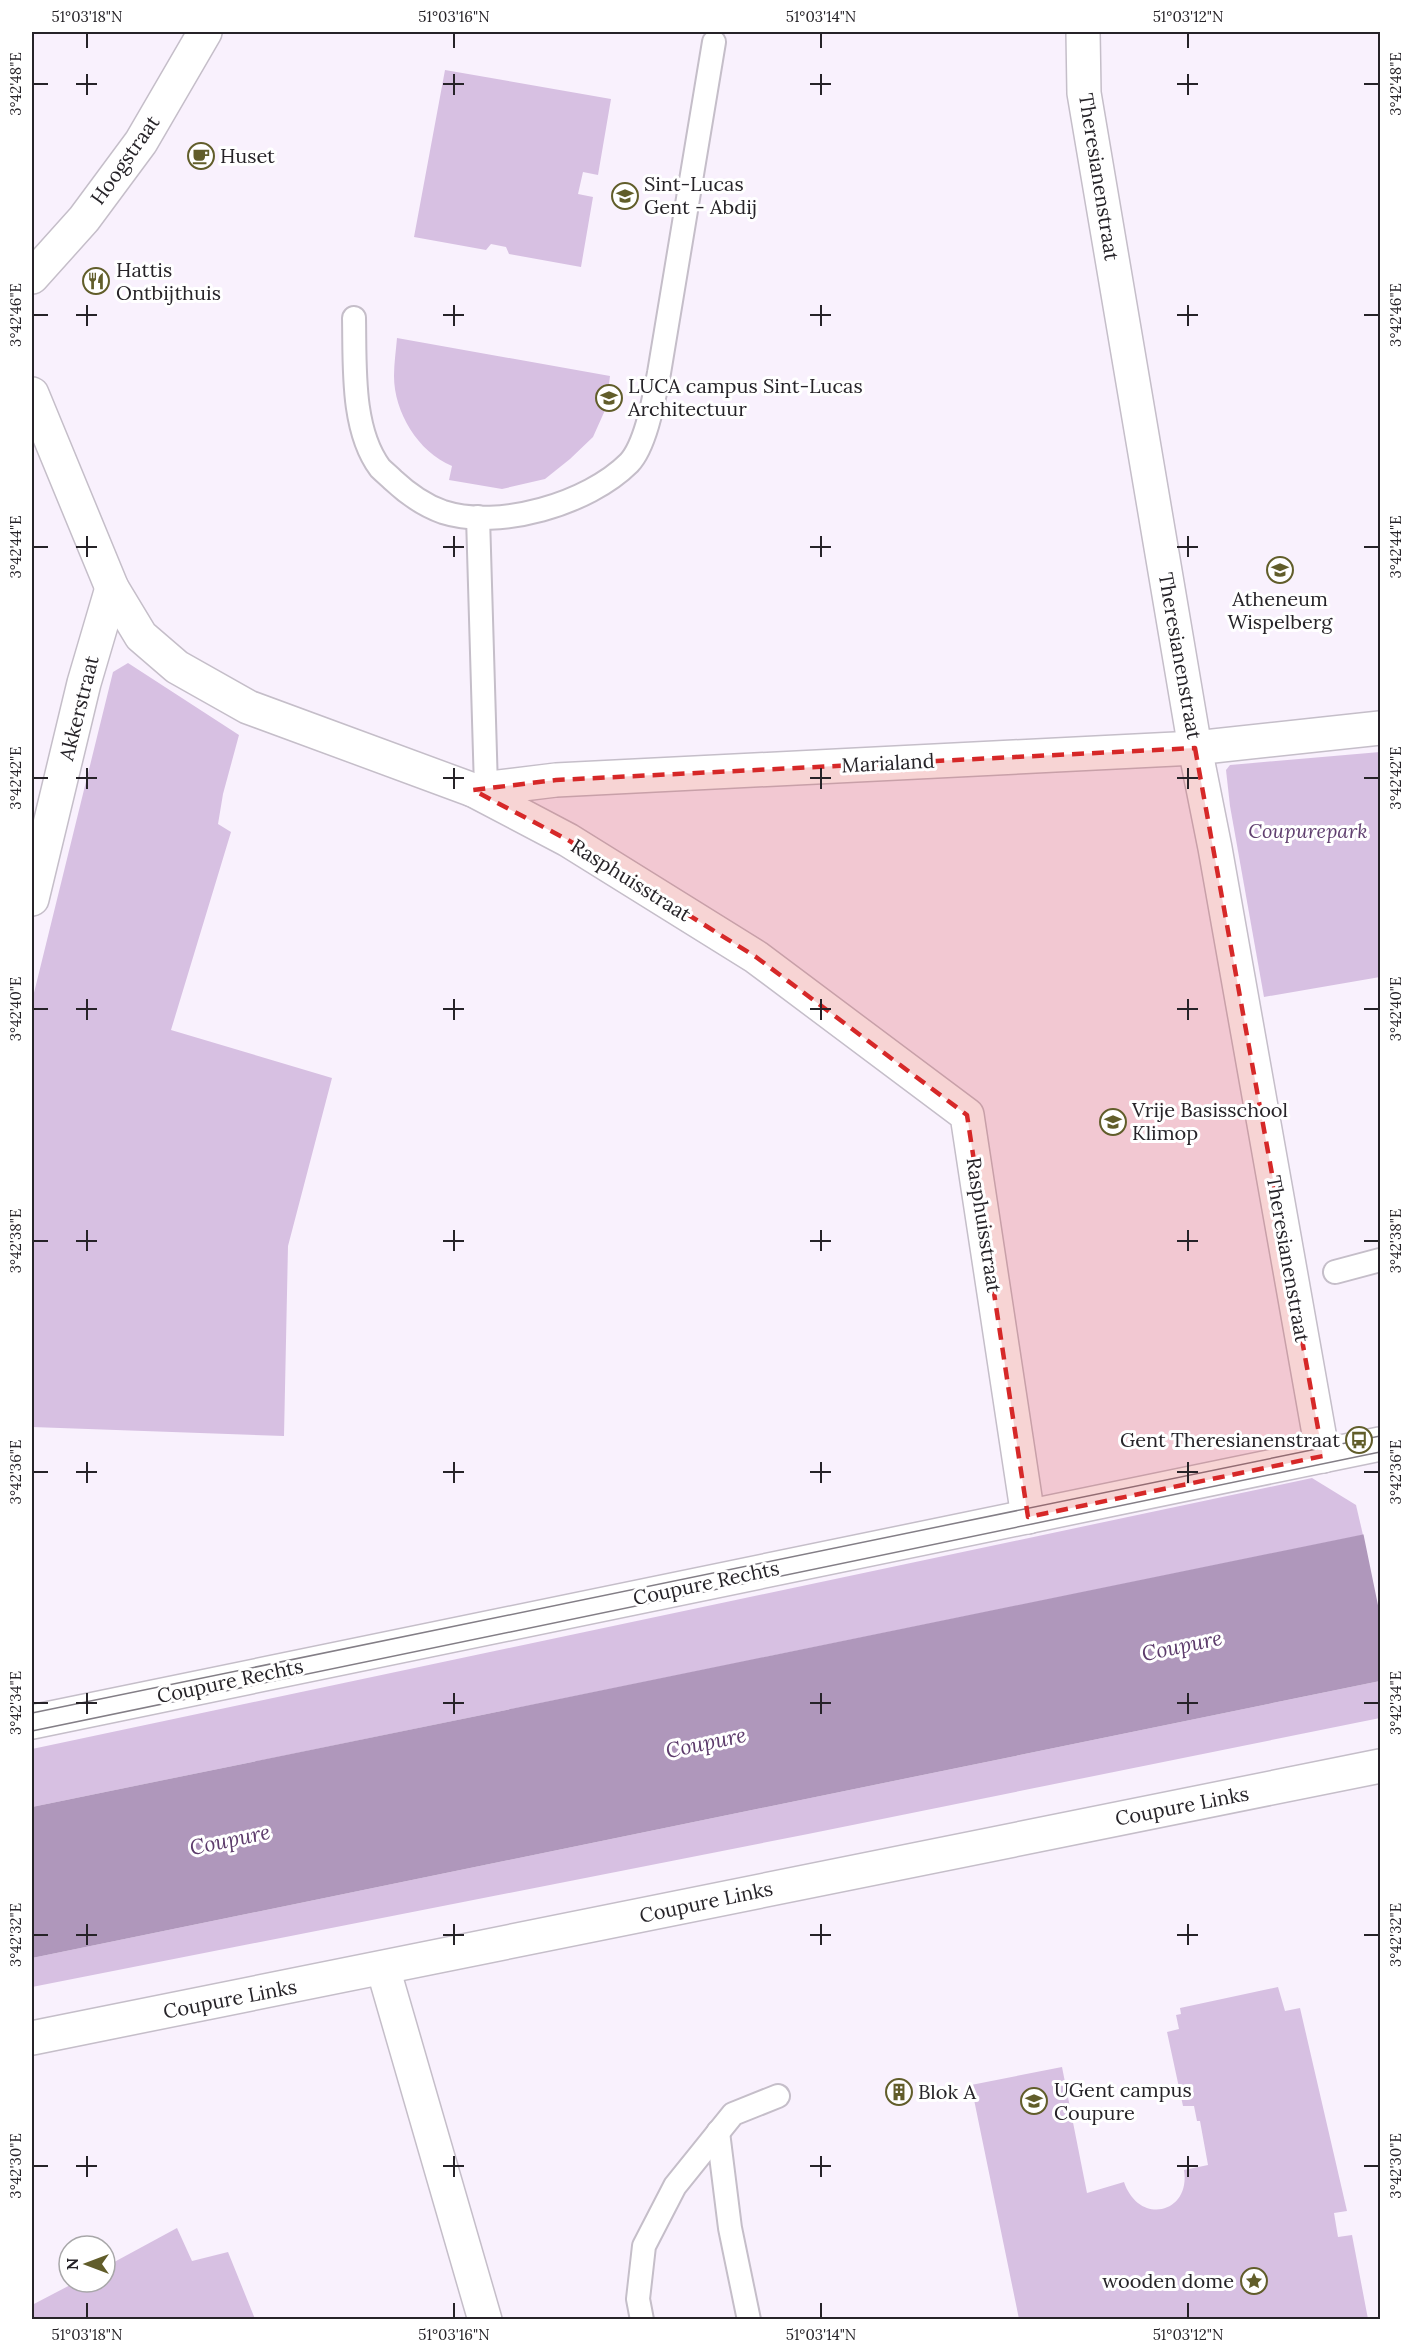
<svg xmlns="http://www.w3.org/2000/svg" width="1412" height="2351" font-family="Lora,serif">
  <rect width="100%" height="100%" fill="#f9f1fd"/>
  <g fill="#d7c0e2">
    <polygon points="445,70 611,99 598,175 583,172 578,194 593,197 581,267 509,254 506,247 491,244 486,250 414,237"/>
    <path d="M397 338 610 376 606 408 593 437 570 459 545 479 502 489 449 480 452 466C418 452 394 412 394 376 394 363 396 350 397 338Z"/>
    <polygon points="128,663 239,735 223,794 218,824 231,832 171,1030 332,1078 288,1246 284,1436 32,1427 32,1001 113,672"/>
    <polygon points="1380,752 1380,977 1264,997 1230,806 1226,770 1230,765"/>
    <polygon points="1312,1478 1356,1505 1363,1535 32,1807 32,1749"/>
    <polygon points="1380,1681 1380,1718 808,1834 32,1987 32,1958"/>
    <path d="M1278 1987 1285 2011 1300 2008 1347 2211 1334 2213 1338 2237 1352 2235 1368 2319H1019L971 2085 1062 2067 1087 2193 1124 2182C1139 2226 1191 2214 1184 2170L1208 2165 1200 2121H1197L1194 2106H1183L1167 2032 1179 2029 1176 2015 1181 2014 1180 2008Z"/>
    <polygon points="177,2228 192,2261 228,2252 255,2319 32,2319 32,2305 76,2282 105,2282 105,2267"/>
  </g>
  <polygon fill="#af97bb" points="1380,1531 1380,1681 32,1958 32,1807"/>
  <polygon fill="#f9f1fd" points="1380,1529 1380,1528 1380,1615 1363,1532"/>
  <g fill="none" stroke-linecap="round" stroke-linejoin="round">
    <defs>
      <g id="lane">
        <path d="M354 318C355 365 351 429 380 468 384 472 389 476 393 480 408 494 423 505 443 512 499 530 588 504 629 463 646 445 654 398 659 373L714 42"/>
        <polyline points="478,517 486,788"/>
        <polyline points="1335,1272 1380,1260"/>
        <polyline points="718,2132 730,2228 749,2320"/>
        <polyline points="642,2320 638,2299 644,2246 675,2186 733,2114 778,2096"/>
      </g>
      <g id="street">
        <polyline points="1083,32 1084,93 1195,748 1215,848 1323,1456"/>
        <polyline points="32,394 112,588 141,636 177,667 248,707 473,790 568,840 756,957 967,1115 1028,1517"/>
        <polyline points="473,790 556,780 1195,748 1380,728"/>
        <polyline points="32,899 84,683 112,588"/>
        <polyline points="32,1722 1380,1444"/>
        <polyline points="383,1968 485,2320"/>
        <polyline points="32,2038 1380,1766"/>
      </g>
      <polyline id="secondary" points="32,277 84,219 141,142 205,32"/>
    </defs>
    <use href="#lane" stroke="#c5bec9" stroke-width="26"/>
    <use href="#street" stroke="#c5bec9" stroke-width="36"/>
    <use href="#secondary" stroke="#c5bec9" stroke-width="36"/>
    <use href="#lane" stroke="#fff" stroke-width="22"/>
    <use href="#street" stroke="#fff" stroke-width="33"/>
    <use href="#secondary" stroke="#fff" stroke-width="33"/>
    <g stroke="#837e86" stroke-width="1.5">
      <polyline points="32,1713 1380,1436"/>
      <polyline points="32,1731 1380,1452"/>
    </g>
  </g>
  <path fill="#d62828" fill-opacity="0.2" stroke="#d62828" stroke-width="4.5" stroke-dasharray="12 8" stroke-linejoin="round" d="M1195 748 1323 1456 1028 1517 967 1115 756 957 568 840 473 790 556 780Z"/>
  <path fill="none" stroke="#262328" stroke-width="2" d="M87 33V48M454 33V48M821 33V48M1188 33V48M87 74V95M454 74V95M821 74V95M1188 74V95M33 84H48M76 84H97M443 84H464M810 84H831M1177 84H1198M1364 84H1379M87 305V326M454 305V326M821 305V326M1188 305V326M33 315H48M76 315H97M443 315H464M810 315H831M1177 315H1198M1364 315H1379M87 536V557M454 536V557M821 536V557M1188 536V557M33 547H48M76 547H97M443 547H464M810 547H831M1177 547H1198M1364 547H1379M87 768V789M454 768V789M821 768V789M1188 768V789M33 778H48M76 778H97M443 778H464M810 778H831M1177 778H1198M1364 778H1379M87 999V1020M454 999V1020M821 999V1020M1188 999V1020M33 1009H48M76 1009H97M443 1009H464M810 1009H831M1177 1009H1198M1364 1009H1379M87 1230V1251M454 1230V1251M821 1230V1251M1188 1230V1251M33 1241H48M76 1241H97M443 1241H464M810 1241H831M1177 1241H1198M1364 1241H1379M87 1462V1483M454 1462V1483M821 1462V1483M1188 1462V1483M33 1472H48M76 1472H97M443 1472H464M810 1472H831M1177 1472H1198M1364 1472H1379M87 1693V1714M454 1693V1714M821 1693V1714M1188 1693V1714M33 1703H48M76 1703H97M443 1703H464M810 1703H831M1177 1703H1198M1364 1703H1379M87 1924V1945M454 1924V1945M821 1924V1945M1188 1924V1945M33 1935H48M76 1935H97M443 1935H464M810 1935H831M1177 1935H1198M1364 1935H1379M87 2156V2177M454 2156V2177M821 2156V2177M1188 2156V2177M33 2166H48M76 2166H97M443 2166H464M810 2166H831M1177 2166H1198M1364 2166H1379M87 2303V2318M454 2303V2318M821 2303V2318M1188 2303V2318"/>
  <defs>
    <symbol id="cafe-ring" viewBox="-11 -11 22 22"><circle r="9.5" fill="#fff" stroke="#615d2a" stroke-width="1.5"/><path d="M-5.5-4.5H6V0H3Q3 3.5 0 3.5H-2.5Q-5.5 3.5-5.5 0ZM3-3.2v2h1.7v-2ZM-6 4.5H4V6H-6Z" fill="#615d2a"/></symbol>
    <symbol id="university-ring" viewBox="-11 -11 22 22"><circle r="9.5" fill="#fff" stroke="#615d2a" stroke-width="1.5"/><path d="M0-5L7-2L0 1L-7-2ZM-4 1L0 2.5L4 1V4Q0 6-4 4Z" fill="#615d2a"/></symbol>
    <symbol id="restaurant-ring" viewBox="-11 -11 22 22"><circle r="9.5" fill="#fff" stroke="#615d2a" stroke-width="1.5"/><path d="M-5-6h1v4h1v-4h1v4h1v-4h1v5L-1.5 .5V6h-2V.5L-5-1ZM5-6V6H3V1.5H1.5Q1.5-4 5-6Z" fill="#615d2a"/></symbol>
    <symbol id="school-ring" viewBox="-11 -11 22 22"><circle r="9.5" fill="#fff" stroke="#615d2a" stroke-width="1.5"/><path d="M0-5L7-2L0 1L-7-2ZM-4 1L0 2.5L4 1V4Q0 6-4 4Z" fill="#615d2a"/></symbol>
    <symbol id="bus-ring" viewBox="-11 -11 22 22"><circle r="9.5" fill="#fff" stroke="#615d2a" stroke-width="1.5"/><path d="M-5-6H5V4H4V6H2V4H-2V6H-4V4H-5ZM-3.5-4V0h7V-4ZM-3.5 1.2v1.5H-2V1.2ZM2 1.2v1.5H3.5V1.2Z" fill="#615d2a"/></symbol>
    <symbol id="building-ring" viewBox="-11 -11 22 22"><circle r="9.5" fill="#fff" stroke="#615d2a" stroke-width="1.5"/><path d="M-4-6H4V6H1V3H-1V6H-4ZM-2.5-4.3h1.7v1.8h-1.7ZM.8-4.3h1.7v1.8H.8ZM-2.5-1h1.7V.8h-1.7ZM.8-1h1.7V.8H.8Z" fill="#615d2a"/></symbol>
    <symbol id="sight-ring" viewBox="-11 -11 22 22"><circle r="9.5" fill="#fff" stroke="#615d2a" stroke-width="1.5"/><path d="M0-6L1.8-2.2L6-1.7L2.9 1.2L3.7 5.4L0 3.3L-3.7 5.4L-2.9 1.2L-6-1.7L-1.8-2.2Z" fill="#615d2a"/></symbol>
  </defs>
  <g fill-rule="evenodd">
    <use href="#cafe-ring" x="186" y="141" width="30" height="30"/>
    <use href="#university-ring" x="610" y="181" width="30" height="30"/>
    <use href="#restaurant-ring" x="81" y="266" width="30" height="30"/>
    <use href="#university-ring" x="594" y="383" width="30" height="30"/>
    <use href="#school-ring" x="1265" y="555" width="30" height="30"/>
    <use href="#school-ring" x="1098" y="1107" width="30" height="30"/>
    <use href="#bus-ring" x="1344" y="1425" width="30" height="30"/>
    <use href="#building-ring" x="884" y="2077" width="30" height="30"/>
    <use href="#university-ring" x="1019" y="2086" width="30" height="30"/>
    <use href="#sight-ring" x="1239" y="2266" width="30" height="30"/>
  </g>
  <g text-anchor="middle" stroke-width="6" stroke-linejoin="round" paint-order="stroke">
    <g font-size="20" fill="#262328" stroke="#fff" text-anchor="start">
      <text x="220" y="163">Huset</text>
      <text x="644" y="191">Sint-Lucas<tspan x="644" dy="23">Gent - Abdij</tspan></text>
      <text x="116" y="277">Hattis<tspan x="116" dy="23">Ontbijthuis</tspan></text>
      <text x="628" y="393">LUCA campus Sint-Lucas<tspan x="628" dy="23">Architectuur</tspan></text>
      <text x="1280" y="606" text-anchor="middle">Atheneum<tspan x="1280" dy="23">Wispelberg</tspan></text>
      <text x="1132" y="1117">Vrije Basisschool<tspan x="1132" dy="23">Klimop</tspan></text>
      <text x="1340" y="1447" text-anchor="end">Gent Theresianenstraat</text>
      <text x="1054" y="2097">UGent campus<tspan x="1054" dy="23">Coupure</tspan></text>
      <text x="918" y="2099">Blok A</text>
      <text x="1234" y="2288" text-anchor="end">wooden dome</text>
    </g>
    <g font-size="20" fill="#262328" stroke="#fff">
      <text transform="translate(125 160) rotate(-55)" y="7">Hoogstraat</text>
      <text transform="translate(1099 177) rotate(81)" y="7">Theresianenstraat</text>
      <text transform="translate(1180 656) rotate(80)" y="7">Theresianenstraat</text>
      <text transform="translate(79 708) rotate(-76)" y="7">Akkerstraat</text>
      <text transform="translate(888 763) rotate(-3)" y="7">Marialand</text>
      <text transform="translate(631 880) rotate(32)" y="7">Rasphuisstraat</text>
      <text transform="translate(984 1225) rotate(81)" y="7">Rasphuisstraat</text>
      <text transform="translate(1288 1259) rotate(80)" y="7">Theresianenstraat</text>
      <text transform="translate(706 1583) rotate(-12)" y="7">Coupure Rechts</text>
      <text transform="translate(230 1681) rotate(-12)" y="7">Coupure Rechts</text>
      <text transform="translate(1182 1806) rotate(-11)" y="7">Coupure Links</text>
      <text transform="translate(706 1902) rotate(-12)" y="7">Coupure Links</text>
      <text transform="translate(230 1999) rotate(-11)" y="7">Coupure Links</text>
    </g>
    <g font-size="20" font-style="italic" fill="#614070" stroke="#fff">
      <text x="1308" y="838">Coupurepark</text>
    </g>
    <g font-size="21" font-style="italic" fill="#5d3c6c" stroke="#fff">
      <text transform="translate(1182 1646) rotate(-12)" y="7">Coupure</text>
      <text transform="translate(706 1743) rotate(-12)" y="7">Coupure</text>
      <text transform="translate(230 1840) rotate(-12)" y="7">Coupure</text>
    </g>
  </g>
  <rect width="1412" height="2351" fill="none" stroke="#ffffff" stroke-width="66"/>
  <g transform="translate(87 2264) rotate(270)"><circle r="28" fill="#ffffff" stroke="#a8a7a9" stroke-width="1.5"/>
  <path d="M0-4.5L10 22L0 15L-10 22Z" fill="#615d2a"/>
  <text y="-9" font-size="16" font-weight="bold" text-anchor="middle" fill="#262328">N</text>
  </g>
  <rect x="33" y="33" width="1346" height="2285" fill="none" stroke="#262328" stroke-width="2"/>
  <g font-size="15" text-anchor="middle" fill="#262328">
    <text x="87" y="22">51°03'18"N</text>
    <text x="454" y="22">51°03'16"N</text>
    <text x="821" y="22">51°03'14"N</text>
    <text x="1188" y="22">51°03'12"N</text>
    <text transform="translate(1396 84) rotate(-90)" y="5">3°42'48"E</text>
    <text transform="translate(16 84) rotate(-90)" y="5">3°42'48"E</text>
    <text transform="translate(1396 315) rotate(-90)" y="5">3°42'46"E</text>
    <text transform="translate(16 315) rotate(-90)" y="5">3°42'46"E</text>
    <text transform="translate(1396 547) rotate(-90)" y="5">3°42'44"E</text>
    <text transform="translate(16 547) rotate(-90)" y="5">3°42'44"E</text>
    <text transform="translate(1396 778) rotate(-90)" y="5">3°42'42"E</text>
    <text transform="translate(16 778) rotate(-90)" y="5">3°42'42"E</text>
    <text transform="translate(1396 1009) rotate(-90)" y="5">3°42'40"E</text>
    <text transform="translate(16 1009) rotate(-90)" y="5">3°42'40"E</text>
    <text transform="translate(1396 1241) rotate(-90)" y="5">3°42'38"E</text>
    <text transform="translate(16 1241) rotate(-90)" y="5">3°42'38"E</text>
    <text transform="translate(1396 1472) rotate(-90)" y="5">3°42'36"E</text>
    <text transform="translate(16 1472) rotate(-90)" y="5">3°42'36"E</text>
    <text transform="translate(16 1703) rotate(-90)" y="5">3°42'34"E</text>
    <text transform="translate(1396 1703) rotate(-90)" y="5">3°42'34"E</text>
    <text transform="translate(1396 1935) rotate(-90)" y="5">3°42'32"E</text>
    <text transform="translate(16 1935) rotate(-90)" y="5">3°42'32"E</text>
    <text transform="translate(16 2166) rotate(-90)" y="5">3°42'30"E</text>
    <text transform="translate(1396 2166) rotate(-90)" y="5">3°42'30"E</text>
    <text x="87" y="2340">51°03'18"N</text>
    <text x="454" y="2340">51°03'16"N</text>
    <text x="821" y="2340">51°03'14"N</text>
    <text x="1188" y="2340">51°03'12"N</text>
  </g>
</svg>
